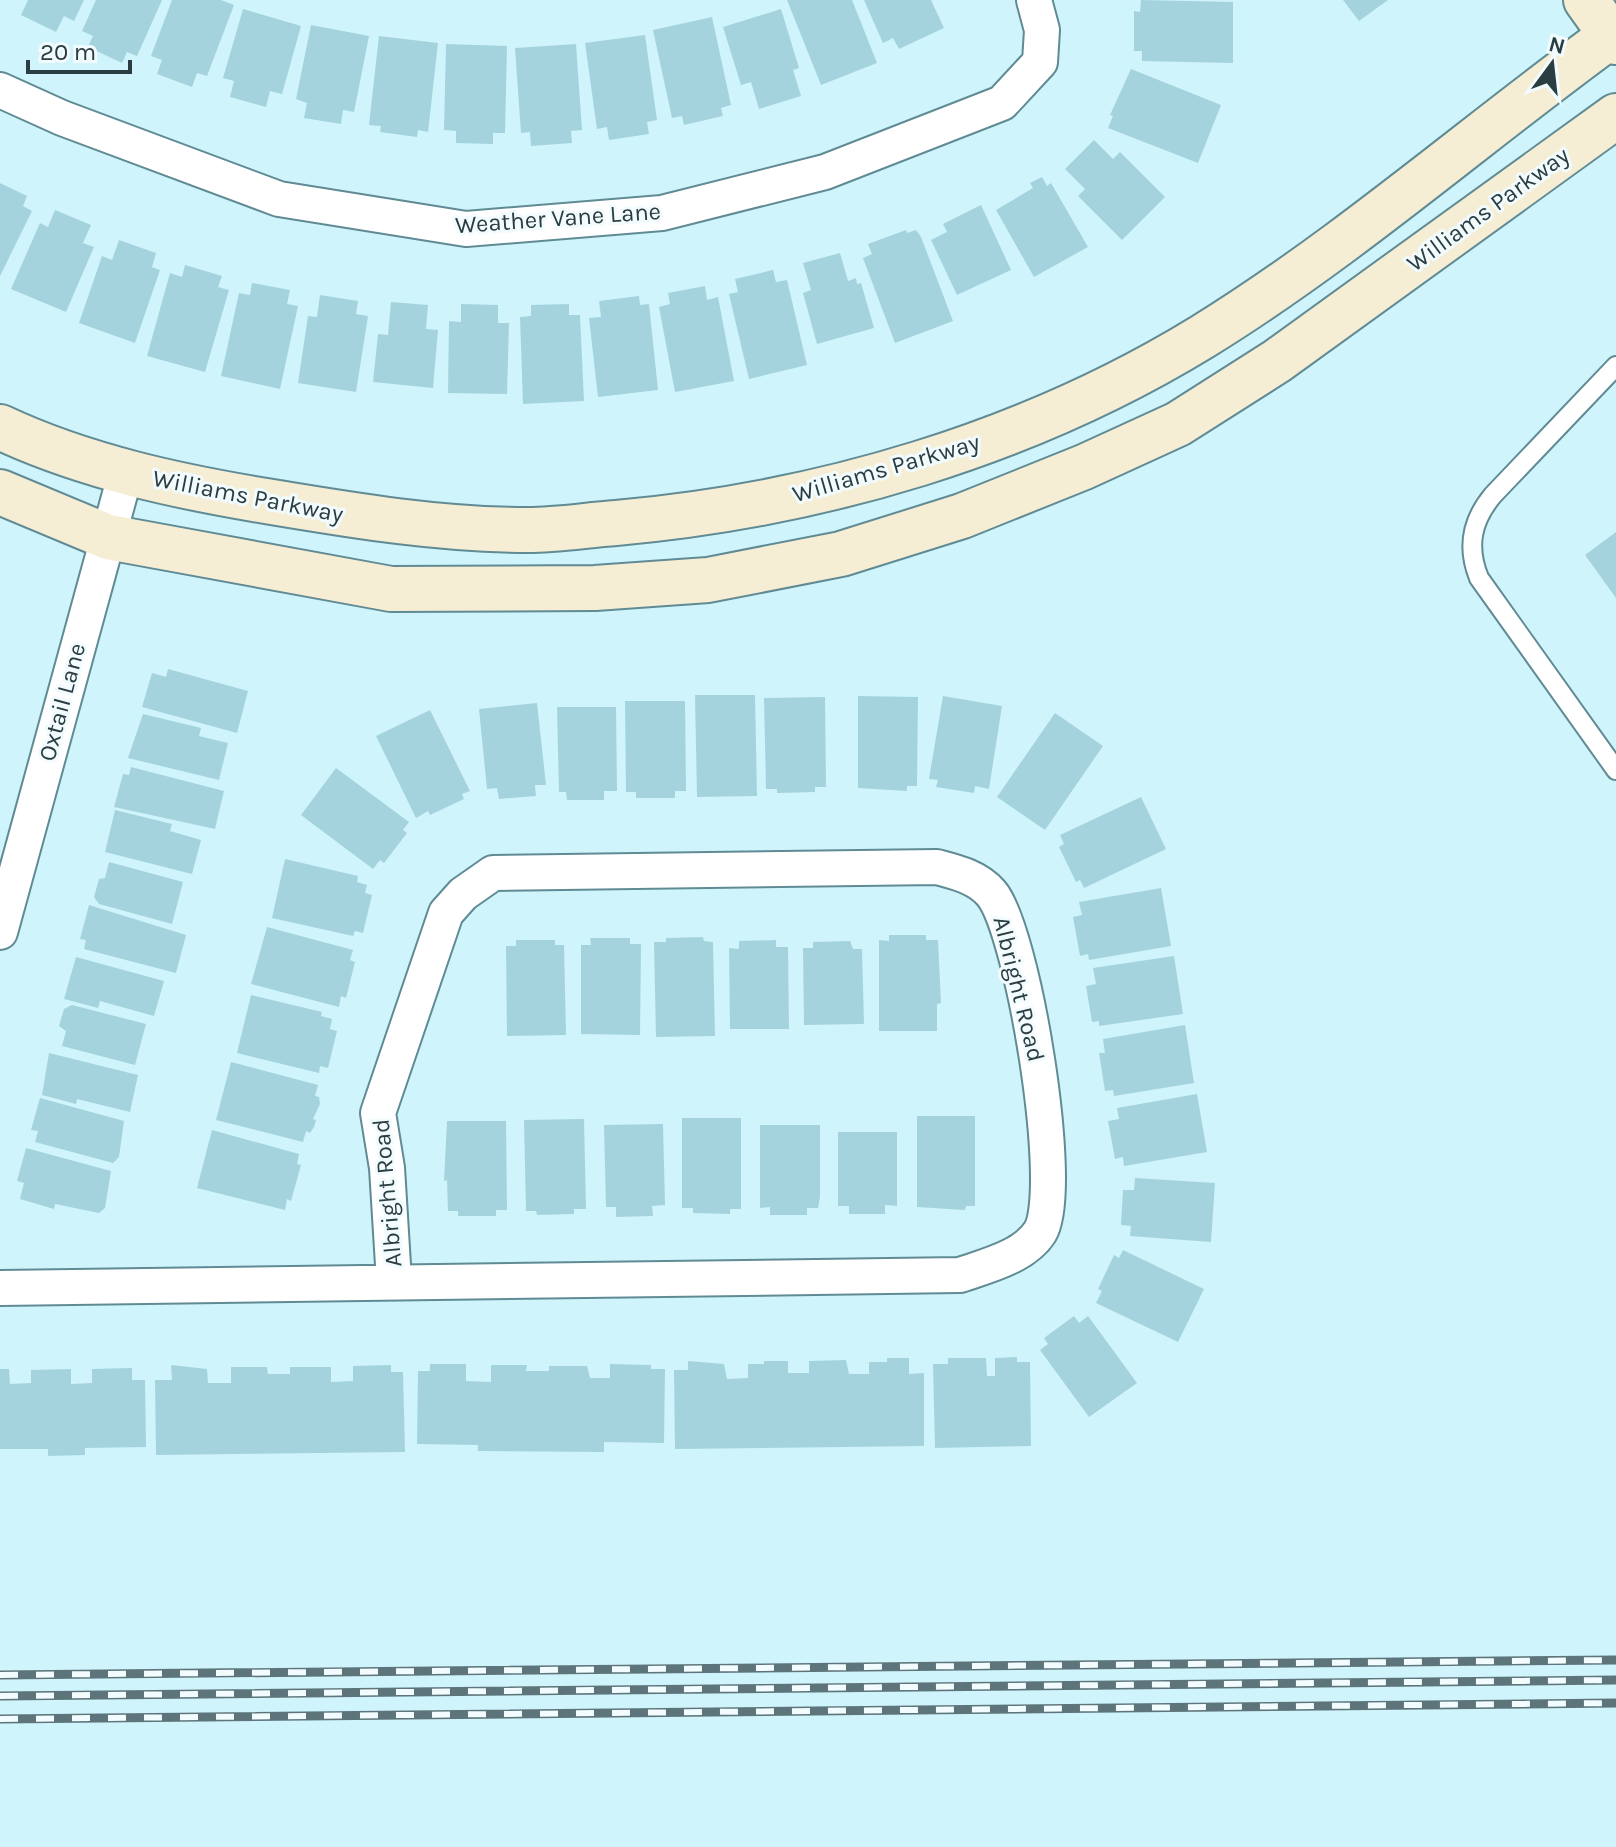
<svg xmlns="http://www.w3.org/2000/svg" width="1616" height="1847" font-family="Karla,sans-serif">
  <rect width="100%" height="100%" fill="#cff4fc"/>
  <g fill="#a5d3dd">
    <polygon points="28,0 84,0 74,21 64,16 56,32 21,15"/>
    <polygon points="96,0 162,0 137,56 127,52 122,63 88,47 93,36 82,31"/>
    <polygon points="172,0 221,0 234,5 207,76 197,73 192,87 157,74 162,60 151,56"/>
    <polygon points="787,0 852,0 877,63 821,85"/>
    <polygon points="864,0 931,0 944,28 899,49 893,38 883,43"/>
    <polygon points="1141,0 1233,2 1233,63 1142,61 1142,51 1134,51 1134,11 1140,12"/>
    <polygon points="1343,0 1388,0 1359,21"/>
    <polygon points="243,9 301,26 282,94 270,91 266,107 230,97 234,81 223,78"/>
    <polygon points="781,9 799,68 793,70 801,96 759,109 751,82 741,85 723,27"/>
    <polygon points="712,17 731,105 721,108 723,116 684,125 682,116 672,118 653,30"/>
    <polygon points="311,25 369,36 354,112 343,110 341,124 304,118 307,103 296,99"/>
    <polygon points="645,35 657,120 647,122 649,134 609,140 607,127 597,129 585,43"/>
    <polygon points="379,36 438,43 428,132 418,130 417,137 380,132 381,126 369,125"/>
    <polygon points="446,44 507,46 505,133 493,133 493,144 456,143 456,131 444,130"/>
    <polygon points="576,44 582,130 571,131 572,143 531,146 530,132 521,133 515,48"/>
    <polygon points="1131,69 1221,105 1198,163 1108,128 1113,116 1110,115"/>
    <polygon points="1094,140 1113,159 1120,152 1165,197 1122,240 1078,196 1085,189 1065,169"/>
    <polygon points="1042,177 1047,186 1051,183 1088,247 1034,277 996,210 1033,188 1030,183"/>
    <polygon points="0,183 27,196 23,206 32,211 0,276"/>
    <polygon points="981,205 1011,270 957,295 931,240 947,232 943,224"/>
    <polygon points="55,210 91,225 83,243 94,247 66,312 11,289 40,223 48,227"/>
    <polygon points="906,230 907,233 916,230 921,237 953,321 895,343 863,258 872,254 868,244"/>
    <polygon points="119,240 156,253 152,267 160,270 135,343 79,323 102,256 112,260"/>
    <polygon points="840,253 848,281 856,278 857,284 861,283 874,328 817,344 803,293 811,290 803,263"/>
    <polygon points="185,265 222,276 218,287 229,290 205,372 147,356 170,273 182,277"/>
    <polygon points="773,270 776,282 787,280 807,365 749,379 729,294 738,292 735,279"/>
    <polygon points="252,283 290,290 287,304 298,306 280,389 221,376 239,293 250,295"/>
    <polygon points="705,286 707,300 718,297 734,381 675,392 659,307 670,304 668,293"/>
    <polygon points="320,295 358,301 356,314 368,316 356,392 298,383 308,316 317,317"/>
    <polygon points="639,296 640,305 649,304 658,390 598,397 589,318 601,317 599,301"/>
    <polygon points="391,302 428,305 426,329 438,330 433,388 373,382 378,334 388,335"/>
    <polygon points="461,304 498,305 498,323 509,323 507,394 448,393 449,321 461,322"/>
    <polygon points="569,304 569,315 580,315 584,401 523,404 520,317 531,316 531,305"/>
    <polygon points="1616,532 1616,598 1585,555"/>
    <polygon points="168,669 248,691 237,733 142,707 152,673 166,677"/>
    <polygon points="695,695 755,695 757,796 697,797"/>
    <polygon points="858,696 918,697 917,786 907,786 907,791 858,788"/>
    <polygon points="943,696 1002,706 989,789 975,786 974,793 936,787 938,780 929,779"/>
    <polygon points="825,697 826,787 815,787 815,792 777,793 777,789 766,789 764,698"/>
    <polygon points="625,701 685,701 686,791 675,791 675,798 636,798 636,792 626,792"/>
    <polygon points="537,703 546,785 535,785 536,796 499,799 497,788 487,789 479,709"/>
    <polygon points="557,707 616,707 617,791 604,791 604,800 567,800 566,792 559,792"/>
    <polygon points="430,710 470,791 462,794 464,799 430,815 428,811 416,818 376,736"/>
    <polygon points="1055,713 1103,746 1045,830 997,797"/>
    <polygon points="143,714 201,728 199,736 228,743 219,780 128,758"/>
    <polygon points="131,767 224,791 215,829 114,807 123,774 129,775"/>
    <polygon points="336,768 409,822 403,830 407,833 384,863 380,860 373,869 301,815"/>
    <polygon points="1141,797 1166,849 1084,888 1080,880 1076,882 1059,847 1064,844 1060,835"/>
    <polygon points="115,810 172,824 170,831 201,840 192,874 105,852"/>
    <polygon points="285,859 358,876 357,882 367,885 365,893 372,895 363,933 355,931 353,936 272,918"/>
    <polygon points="109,862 183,882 172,924 99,904 94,897 99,879 105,878"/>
    <polygon points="1161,888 1171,946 1089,960 1088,954 1080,956 1073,917 1082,915 1079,902"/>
    <polygon points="89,905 186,935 176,973 84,949 86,940 80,939"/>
    <polygon points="267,927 353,950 350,960 355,962 346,998 341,996 339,1007 251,984"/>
    <polygon points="889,935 926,935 926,940 938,940 941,1003 937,1004 937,1031 879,1031 879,940 889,941"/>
    <polygon points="703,937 704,941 713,942 715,1036 656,1037 654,942 666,942 666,938"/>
    <polygon points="590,938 630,938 630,944 641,944 640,1035 581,1034 581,945 591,945"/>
    <polygon points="516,940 555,940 555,945 564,945 566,1035 507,1036 506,946 516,946"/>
    <polygon points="776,940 776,947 788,947 789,1029 730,1029 729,948 739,949 739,941"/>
    <polygon points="850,941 853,949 862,949 864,1024 804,1025 803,948 813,948 813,942"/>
    <polygon points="1174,956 1183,1014 1099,1026 1099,1021 1092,1022 1086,986 1096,984 1093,968"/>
    <polygon points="76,957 164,981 154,1016 100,1001 98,1008 64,999"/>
    <polygon points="251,995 322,1012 321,1016 332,1019 330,1029 337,1031 328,1068 320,1066 319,1073 237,1053"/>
    <polygon points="72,1005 146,1024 135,1065 62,1046 66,1031 59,1026 64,1009"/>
    <polygon points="1185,1025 1194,1083 1114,1096 1113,1090 1105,1091 1099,1053 1105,1053 1103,1039"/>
    <polygon points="49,1053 138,1075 130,1112 77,1099 76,1104 42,1095"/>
    <polygon points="231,1062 318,1085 315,1096 319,1097 320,1104 313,1119 316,1120 314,1127 310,1133 306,1131 303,1142 216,1120"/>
    <polygon points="1197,1094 1207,1152 1124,1166 1123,1157 1115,1159 1108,1121 1119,1119 1117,1108"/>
    <polygon points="40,1098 124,1121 119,1157 113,1163 35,1142 38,1131 31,1130"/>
    <polygon points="917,1116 975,1116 975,1206 966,1206 965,1210 917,1207"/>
    <polygon points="682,1118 741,1118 741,1209 730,1209 730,1214 693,1213 693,1208 682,1208"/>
    <polygon points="584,1119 586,1209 574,1209 574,1214 537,1215 536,1211 526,1211 524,1120"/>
    <polygon points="447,1121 506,1121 507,1210 496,1210 496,1216 458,1216 458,1211 448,1211 447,1180 444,1181"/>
    <polygon points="663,1124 665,1205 652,1206 653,1216 616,1217 616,1207 606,1207 604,1125"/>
    <polygon points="760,1125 820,1125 820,1197 818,1208 807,1208 807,1215 770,1215 770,1207 760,1208"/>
    <polygon points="212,1130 299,1154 297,1164 301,1165 291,1201 287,1199 285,1210 197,1188"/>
    <polygon points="838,1132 897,1132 897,1206 885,1205 885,1214 849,1214 849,1206 838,1206"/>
    <polygon points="26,1148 111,1171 105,1208 99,1213 55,1204 54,1209 20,1199 24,1183 17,1181"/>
    <polygon points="1135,1178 1215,1183 1211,1242 1130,1236 1131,1226 1121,1225 1123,1190 1134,1190"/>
    <polygon points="1123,1250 1204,1289 1178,1342 1096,1303 1102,1291 1098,1289 1114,1255 1119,1258"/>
    <polygon points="1074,1316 1079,1323 1088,1316 1137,1383 1089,1417 1040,1350 1048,1344 1044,1338"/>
    <polygon points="1017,1357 1017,1362 1030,1362 1031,1446 935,1448 933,1364 948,1364 948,1358 986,1358 987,1376 995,1376 995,1358"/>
    <polygon points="887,1358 909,1358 909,1374 924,1373 924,1446 675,1449 674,1370 688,1370 688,1361 724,1364 727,1379 748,1378 748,1364 764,1364 764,1361 788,1361 788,1373 809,1373 809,1361 846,1360 849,1374 869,1374 869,1362 887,1362"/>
    <polygon points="430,1364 466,1364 466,1381 491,1382 491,1365 527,1365 526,1371 549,1371 549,1366 587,1366 590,1378 610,1378 610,1364 651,1365 651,1369 665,1369 664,1443 604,1442 604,1452 478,1451 478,1445 417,1444 418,1371 430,1371"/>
    <polygon points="171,1365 207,1369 208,1383 231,1383 231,1367 267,1367 268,1374 290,1374 290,1367 331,1367 331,1382 353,1381 353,1366 391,1365 391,1372 403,1372 405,1452 156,1455 155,1380 172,1380"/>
    <polygon points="132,1368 132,1380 145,1380 146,1447 85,1448 85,1455 48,1456 48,1449 0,1449 0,1369 9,1369 10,1384 31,1383 31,1370 71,1369 71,1384 92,1383 92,1369"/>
  </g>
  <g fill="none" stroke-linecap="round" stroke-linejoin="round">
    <defs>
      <path id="lane" d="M1616 366 1493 495C1472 520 1466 546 1479 578L1616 770"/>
      <g id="street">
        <polyline points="0,90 62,118 279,199 466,229 662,213 825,172 1002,103 1040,62 1042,30 1034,0"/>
        <polyline points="0,932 126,472"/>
        <path d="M0 1288 960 1275C986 1266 1024 1257 1040 1232 1066 1190 1023 930 991 893 977 877 956 872 937 867L493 873 463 894 446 913 378 1113 387 1168 394 1281"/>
      </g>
      <g id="secondary">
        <polyline points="1586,0 1616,42"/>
        <path d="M0 427C85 467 180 487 272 502 356 516 442 530 528 530 557 530 587 525 616 523 820 505 1027 444 1202 337 1348 247 1478 132 1616 32"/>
        <polyline points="0,492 108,537 391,589 595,588 708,580 841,554 962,516 1084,467 1178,424 1277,361 1616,116"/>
      </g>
    </defs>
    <use href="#lane" stroke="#608b94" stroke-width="22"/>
    <use href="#street" stroke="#608b94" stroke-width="38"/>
    <use href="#secondary" stroke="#608b94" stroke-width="48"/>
    <use href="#lane" stroke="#fff" stroke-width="18"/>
    <use href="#street" stroke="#fff" stroke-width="34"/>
    <use href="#secondary" stroke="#f6edd5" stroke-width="44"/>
    <defs>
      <g id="rail">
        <polyline points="0,1675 1616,1660"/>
        <polyline points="0,1696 1616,1680"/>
        <polyline points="0,1719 1616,1703"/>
      </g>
    </defs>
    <use href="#rail" stroke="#5d757a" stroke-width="9"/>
    <use href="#rail" stroke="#f2fbfd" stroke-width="6" stroke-dasharray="18" stroke-linecap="butt"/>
  </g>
  <g text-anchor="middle" stroke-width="6" stroke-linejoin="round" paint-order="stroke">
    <g font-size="24" fill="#2a3d41" stroke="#f2fbfd">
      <text transform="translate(1488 209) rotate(-36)" y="8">Williams Parkway</text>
      <text transform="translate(558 218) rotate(-4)" y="8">Weather Vane Lane</text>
      <text transform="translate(886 468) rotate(-16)" y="8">Williams Parkway</text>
      <text transform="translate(248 496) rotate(11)" y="8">Williams Parkway</text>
      <text transform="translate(62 702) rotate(-75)" y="8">Oxtail Lane</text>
      <text transform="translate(1019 989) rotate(76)" y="8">Albright Road</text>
      <text transform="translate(387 1193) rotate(-95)" y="8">Albright Road</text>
    </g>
  </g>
  <g transform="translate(1552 64) rotate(15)" stroke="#f2fbfd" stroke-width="6" paint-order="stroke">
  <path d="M0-6L14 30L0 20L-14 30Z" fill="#2a3d41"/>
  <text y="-12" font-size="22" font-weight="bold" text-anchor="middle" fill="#2a3d41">N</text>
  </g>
  <path d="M28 60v12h102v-12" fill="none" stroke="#2a3d41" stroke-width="4"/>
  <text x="40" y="60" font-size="24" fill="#2a3d41" stroke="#f2fbfd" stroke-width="6" paint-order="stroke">20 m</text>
</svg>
